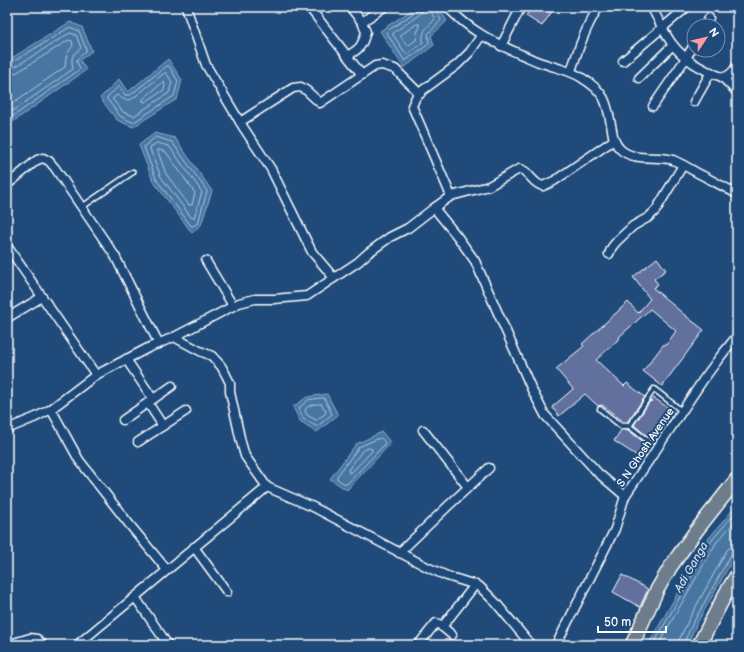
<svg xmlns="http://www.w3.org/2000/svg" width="744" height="652" font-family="'Balsamiq Sans',sans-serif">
  <rect width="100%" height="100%" fill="#1f4a7a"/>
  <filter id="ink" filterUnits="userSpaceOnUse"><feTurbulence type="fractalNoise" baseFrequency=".025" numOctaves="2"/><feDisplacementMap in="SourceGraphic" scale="8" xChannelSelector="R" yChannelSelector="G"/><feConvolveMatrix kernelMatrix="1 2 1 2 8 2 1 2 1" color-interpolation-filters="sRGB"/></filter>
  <g filter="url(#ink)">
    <g fill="#4676a3" stroke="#90adc8">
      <polygon points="416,7 436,7 440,9 447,21 431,36 434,45 404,68 380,31"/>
      <polygon points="70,22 82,27 92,51 80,60 86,70 14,121 7,123 7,61"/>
      <polygon points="168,59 182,80 177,99 133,127 117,120 100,98 119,79 128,92"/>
      <polygon points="155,133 175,138 212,191 201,225 192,233 153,181 139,145"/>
      <polygon points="327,394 338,415 317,432 300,421 293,407 307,397"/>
      <polygon points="382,432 391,443 347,490 330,479 356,444"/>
      <polygon points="737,505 737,552 696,625 687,645 648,645 709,538"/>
    </g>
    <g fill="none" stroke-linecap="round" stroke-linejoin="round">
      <g stroke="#b5c8da" stroke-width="1">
        <polyline points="417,7 417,10 415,12 386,32 405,61 429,44 428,34 441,20 436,10 436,7"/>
        <path d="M422 7V11L419 15 393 33V35L406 54H408L423 42C422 29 427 29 435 19L431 12V7"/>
        <polygon points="417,24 419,24 420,26 417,33 416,40 409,45 407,45 401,37 401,35"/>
        <polyline points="7,64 11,63 70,27 79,31 86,49 86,51 77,59 77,63 80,68 79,70 12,117 7,118"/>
        <polygon points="167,66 169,66 178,81 174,96 134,122 132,122 120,116 107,99 107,97 118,87 120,87 125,95 130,95"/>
        <path d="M7 69 13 68 70 33 76 35 81 48C77 52 71 55 72 62 72 64 73 66 73 69L10 113H7"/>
        <path d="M165 73 167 74 172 82 169 93 134 116 123 112 113 100V98L117 95C122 98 125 102 132 99Z"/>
        <path d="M7 75 16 73 69 40 72 41 73 46C66 54 66 56 65 67L7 107"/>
        <polygon points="164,82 165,85 164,90 145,102 143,101 143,99 162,83"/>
        <polygon points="156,137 172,142 207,191 198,223 193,226 191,226 156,179 144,147"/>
        <polygon points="157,143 169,146 202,192 194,218 191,217 161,177 150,149 151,147"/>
        <polygon points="158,150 160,150 166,152 195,193 192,205 189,205 166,174 158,152"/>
        <polygon points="324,398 332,414 318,426 316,426 303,419 299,408 308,400"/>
        <path d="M321 404 326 411 325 414 316 420 307 415 305 411C307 404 315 404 321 404Z"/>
        <path d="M380 438C382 438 385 442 385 444L347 484H345L337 479V476L359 447Z"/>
        <polygon points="369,448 372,449 372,451 351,473 349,473 348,470 362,451"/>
        <polyline points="653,645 712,540 737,511"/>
        <polyline points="658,645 716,543 737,519"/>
        <polyline points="678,645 679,640 688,621 727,550 732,546 737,545"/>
        <polyline points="683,645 684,642 693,623 732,553 734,551 737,551"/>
      </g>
    </g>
    <g fill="#62709e" stroke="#fff">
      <polygon points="532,7 555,7 542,26 526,16"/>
      <polygon points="657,258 666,270 654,279 658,284 653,288 687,317 704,330 662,386 643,371 664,344 666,345 676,331 650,309 619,337 620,338 596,360 624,386 627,383 645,397 627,422 624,422 602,405 598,406 585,394 559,416 552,407 573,389 556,369 584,346 582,344 628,302 638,313 650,299 633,277"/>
      <polygon points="654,398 674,412 656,440 655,439 642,459 614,441 621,430 628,430 645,443 647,443 649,442 650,440 649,438 634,425 650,401 651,402"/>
      <polygon points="622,575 648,589 640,607 613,592"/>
    </g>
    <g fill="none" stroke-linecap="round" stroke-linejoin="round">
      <defs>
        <g id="lane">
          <polyline points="82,207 133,172"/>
          <polyline points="600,409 621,426 629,426 636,416 654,389 682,411"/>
          <polyline points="629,426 647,440"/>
        </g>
        <g id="street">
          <polyline points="186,7 206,65 243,127 271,169 312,252 334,278"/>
          <polyline points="309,7 362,75"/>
          <polyline points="350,7 362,22"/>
          <path d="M447 7C470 30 490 41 520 54 528 57 535 61 542 63 556 68 570 70 582 78 607 93 607 104 612 130 613 138 615 144 620 149 634 162 656 155 673 160 680 163 687 167 694 171 709 179 723 186 737 194"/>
          <path d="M651 7C659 19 664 34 673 45 685 60 705 71 722 77 729 78 733 71 737 66"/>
          <polyline points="705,26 709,18"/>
          <path d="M481 36 470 52 457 65 423 90 416 97 412 106 451 196 489 186 519 169C529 170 532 184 543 186L554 181 614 140"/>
          <polyline points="501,46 521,7"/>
          <path d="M347 56C360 49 362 46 366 32L362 22 384 7"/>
          <polyline points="623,61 687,7"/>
          <path d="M571 71C578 50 586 26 599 7"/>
          <polyline points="722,77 737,92"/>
          <polyline points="639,78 673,45"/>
          <polyline points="694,102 711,72"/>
          <polyline points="653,106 686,58 694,45"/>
          <polyline points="240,122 293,88 301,87 307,91 320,103 375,66 382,65 395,69 420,94"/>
          <polyline points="7,185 37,160 43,158 49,161 55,168 115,256 159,344"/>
          <polyline points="434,208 457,236 475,261 532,390 545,415 598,473 625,496"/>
          <polyline points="7,246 96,375"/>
          <polyline points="609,254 612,247 617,241 633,226 649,217 656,210 683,165"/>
          <polyline points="206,261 233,306"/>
          <polyline points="7,318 42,297"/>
          <polyline points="126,359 153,399"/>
          <polyline points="148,403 163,426"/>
          <polyline points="51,409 79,460 129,524 167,570"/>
          <polyline points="123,420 172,386"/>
          <polyline points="7,429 36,417 51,409 96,375 148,348 174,337"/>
          <polyline points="423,430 468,487"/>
          <polyline points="138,442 186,411"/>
          <polyline points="267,487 245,456 241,442 230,392 230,383 225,373 221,366 212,356 200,351 174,337 239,303 255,299 274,299 307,296 358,262 368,253 390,237 408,228 434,208 451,196"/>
          <polyline points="194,547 227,592"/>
          <polyline points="399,553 448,506 489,468"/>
          <polyline points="442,627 475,585"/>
          <polyline points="7,645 30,638 37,639 43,645"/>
          <polyline points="77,645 135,597"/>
          <polyline points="168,645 135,597 267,487 313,507 429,568 447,576 479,586 496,603 531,645"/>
          <polyline points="418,645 436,623 439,624 452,635"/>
          <polyline points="556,645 615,529 625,496 703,380 720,357 737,336"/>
        </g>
        <g id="primary">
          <polyline points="632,645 657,590 671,566 696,531 737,479"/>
          <polyline points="699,645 726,593 737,575"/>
        </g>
      </defs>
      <use href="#lane" stroke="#fff" stroke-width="7"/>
      <use href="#street" stroke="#fff" stroke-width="11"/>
      <use href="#primary" stroke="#fff" stroke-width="16"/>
      <use href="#lane" stroke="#1f4a7a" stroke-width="4"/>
      <use href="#street" stroke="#1f4a7a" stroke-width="8"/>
      <use href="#primary" stroke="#6d7d8c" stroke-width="13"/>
    </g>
  </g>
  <g text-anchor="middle" stroke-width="4" stroke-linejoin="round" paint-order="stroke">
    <g font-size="11" fill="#fff" stroke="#1f4a7a">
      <text transform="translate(645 447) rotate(-56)" y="4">S N Ghosh Avenue</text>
    </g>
    <g font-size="12" font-style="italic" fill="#d1dde8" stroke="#1f4a7a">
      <text transform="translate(691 567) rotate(-60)" y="4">Adi Ganga</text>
    </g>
  </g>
  <rect width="744" height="652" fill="none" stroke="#1f4a7a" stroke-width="24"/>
  <rect x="12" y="12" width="720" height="628" fill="none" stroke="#fff" stroke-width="1.5" filter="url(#ink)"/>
  <g transform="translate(706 38) rotate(55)"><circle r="19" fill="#1f4a7a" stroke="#7992af"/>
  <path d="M0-3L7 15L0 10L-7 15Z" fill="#ff9aa2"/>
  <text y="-6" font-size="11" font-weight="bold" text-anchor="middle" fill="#ffffff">N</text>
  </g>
  <path d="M598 626v6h68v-6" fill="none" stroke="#ffffff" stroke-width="2"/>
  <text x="604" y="626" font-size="12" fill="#ffffff" stroke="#1f4a7a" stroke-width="3" paint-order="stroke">50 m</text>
</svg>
